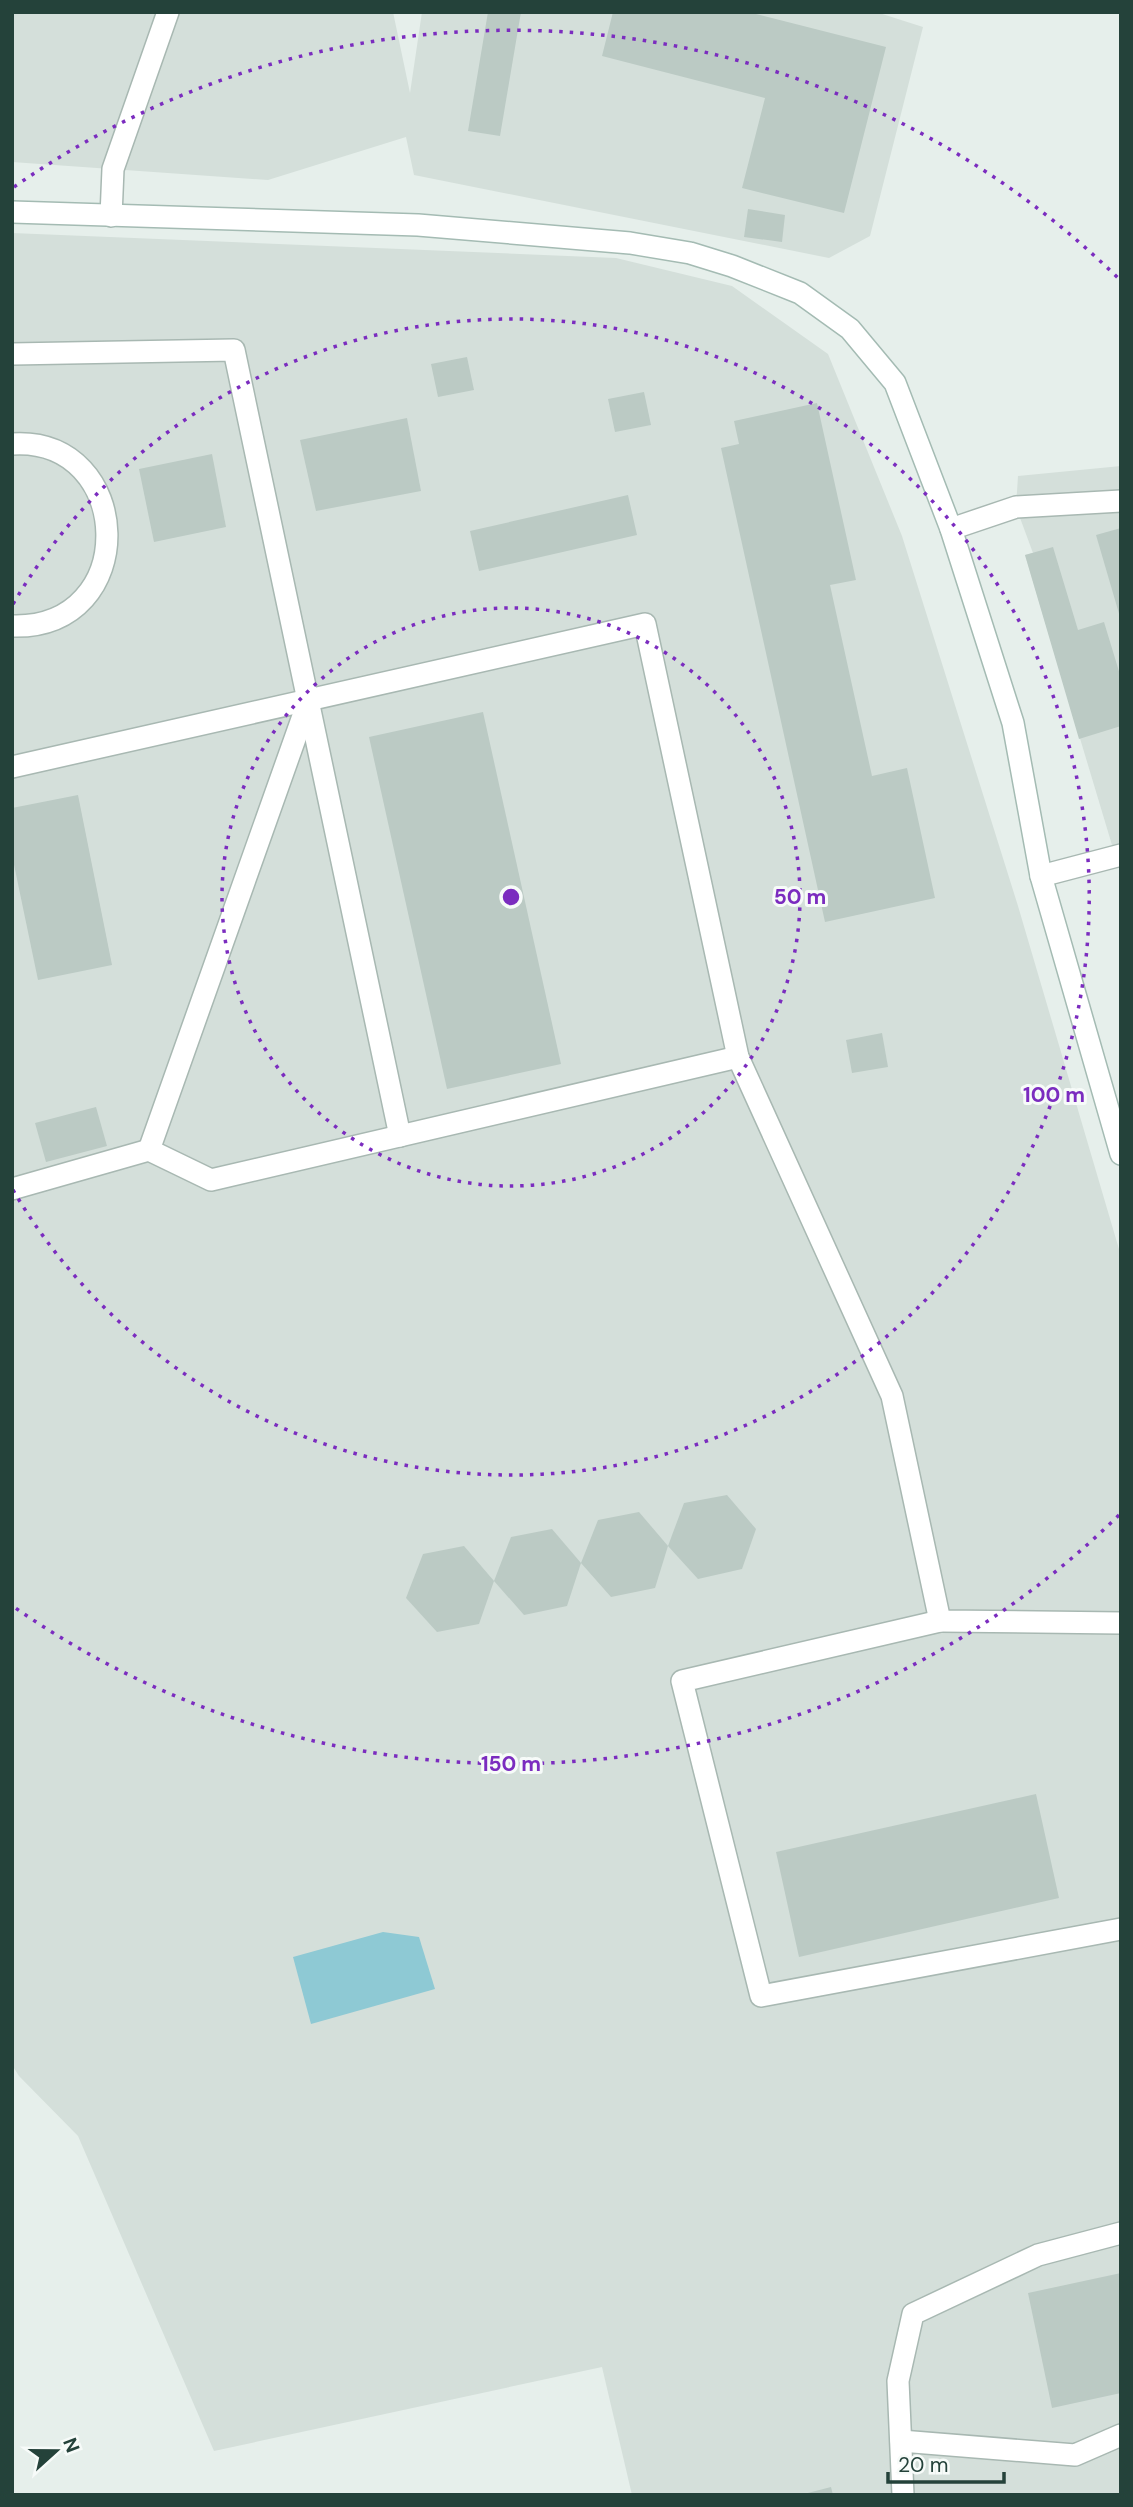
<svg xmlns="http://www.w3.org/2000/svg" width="1133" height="2507" font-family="'DM Sans',sans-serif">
  <rect width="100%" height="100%" fill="#e6efeb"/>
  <g fill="#d4dfda">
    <polygon points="12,12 393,12 410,93 422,12 876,12 923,27 870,236 829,258 414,175 406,137 268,180 12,162"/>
    <polygon points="12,233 616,258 732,286 828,354 902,536 1018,906 1121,1256 1121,2495 632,2495 602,2367 214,2451 78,2136 19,2076 12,2065"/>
    <polygon points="1121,466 1121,875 1025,555 1033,553 1016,507 1018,476"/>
  </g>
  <polygon fill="#8ec9d4" points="383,1932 419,1937 435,1989 311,2024 293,1957"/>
  <g fill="#bbcac4">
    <polygon points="488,12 521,12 500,136 468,131"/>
    <polygon points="613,12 748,12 886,47 844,213 742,188 765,98 602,56"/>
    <polygon points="748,209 785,215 782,242 744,237"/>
    <polygon points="467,357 474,390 438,397 431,364"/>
    <polygon points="644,392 651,425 615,432 608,399"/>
    <polygon points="817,403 856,580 830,585 872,776 907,768 935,898 825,922 721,448 739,444 734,421"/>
    <polygon points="407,418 421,491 316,511 300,440"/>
    <polygon points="212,454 226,527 154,542 139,469"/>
    <polygon points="628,495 637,535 479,571 470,531"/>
    <polygon points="1121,528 1121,617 1120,617 1096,535"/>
    <polygon points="1053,547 1078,630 1104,622 1121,678 1121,726 1079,739 1025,555"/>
    <polygon points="483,712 561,1064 447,1089 369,737"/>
    <polygon points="78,795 112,965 38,980 12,855 12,808"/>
    <polygon points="882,1033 888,1067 852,1073 846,1040"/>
    <polygon points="96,1107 107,1146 46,1162 35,1123"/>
    <polygon points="727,1495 756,1529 742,1569 698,1579 668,1546 684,1503"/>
    <polygon points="639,1512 668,1546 655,1588 611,1597 581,1563 598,1520"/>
    <polygon points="552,1529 581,1563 567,1606 524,1615 494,1581 511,1537"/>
    <polygon points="464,1546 494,1581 479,1624 437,1632 406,1598 423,1554"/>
    <polygon points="1036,1794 1059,1898 799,1957 776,1852"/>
    <polygon points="1121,2273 1121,2393 1052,2408 1028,2293"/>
    <polygon points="831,2487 833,2495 804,2495 804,2494"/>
  </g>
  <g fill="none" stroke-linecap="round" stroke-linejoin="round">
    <defs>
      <g id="lane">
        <polyline points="111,216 113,169 168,12"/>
        <polyline points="12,354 234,350 400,1136"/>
        <path d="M12 444C135 436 142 630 12 626"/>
        <polyline points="951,529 1016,507 1121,501"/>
        <polyline points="12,767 645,624 738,1057 892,1396 940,1621 1121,1623"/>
        <polyline points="1041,876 1121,855"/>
        <polyline points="149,1150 308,702"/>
        <polyline points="12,1189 149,1150 211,1180 738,1057"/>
        <polyline points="940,1621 682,1681 761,1996 1121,1929"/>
        <polyline points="901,2441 1075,2455 1121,2435"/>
        <polyline points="903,2495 898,2381 913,2314 1038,2255 1121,2233"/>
      </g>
      <polyline id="secondary" points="12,212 418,225 630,243 690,253 732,266 800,293 850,329 895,383 951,529 1013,723 1041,876 1121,1154"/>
    </defs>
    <use href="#lane" stroke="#a8b8b2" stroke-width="24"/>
    <use href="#secondary" stroke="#a4bbb3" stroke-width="24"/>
    <use href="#lane" stroke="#fff" stroke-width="21"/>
    <use href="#secondary" stroke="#fff" stroke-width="21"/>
  </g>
  <g fill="none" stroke="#7b2cbf" stroke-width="3.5" stroke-dasharray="3.5 7">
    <circle cx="511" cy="897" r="289"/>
    <path d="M13 604A578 578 0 1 1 13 1190"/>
    <path d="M1119 1515A867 867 0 0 1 14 1607M14 187A867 867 0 0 1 1119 279"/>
  </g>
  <circle cx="511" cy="897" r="10" fill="#7b2cbf" stroke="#f7fbf9" stroke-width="3.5"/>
  <g font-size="21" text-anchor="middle" font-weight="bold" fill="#7b2cbf" stroke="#f7fbf9" stroke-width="6" stroke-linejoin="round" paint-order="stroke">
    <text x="800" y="904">50 m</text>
    <text x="1054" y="1102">100 m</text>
    <text x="511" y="1771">150 m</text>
  </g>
  <rect width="1133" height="2507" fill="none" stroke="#24423a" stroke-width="28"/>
  <g transform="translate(56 2451) rotate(69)" stroke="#f7fbf9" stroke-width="5" paint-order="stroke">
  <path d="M0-5L12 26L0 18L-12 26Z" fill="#24423a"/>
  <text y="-10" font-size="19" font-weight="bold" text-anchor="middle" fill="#24423a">N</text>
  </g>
  <path d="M888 2472v10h116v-10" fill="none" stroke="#24423a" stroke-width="3.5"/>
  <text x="898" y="2472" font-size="21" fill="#24423a" stroke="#f7fbf9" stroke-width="5" paint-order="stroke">20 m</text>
</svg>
